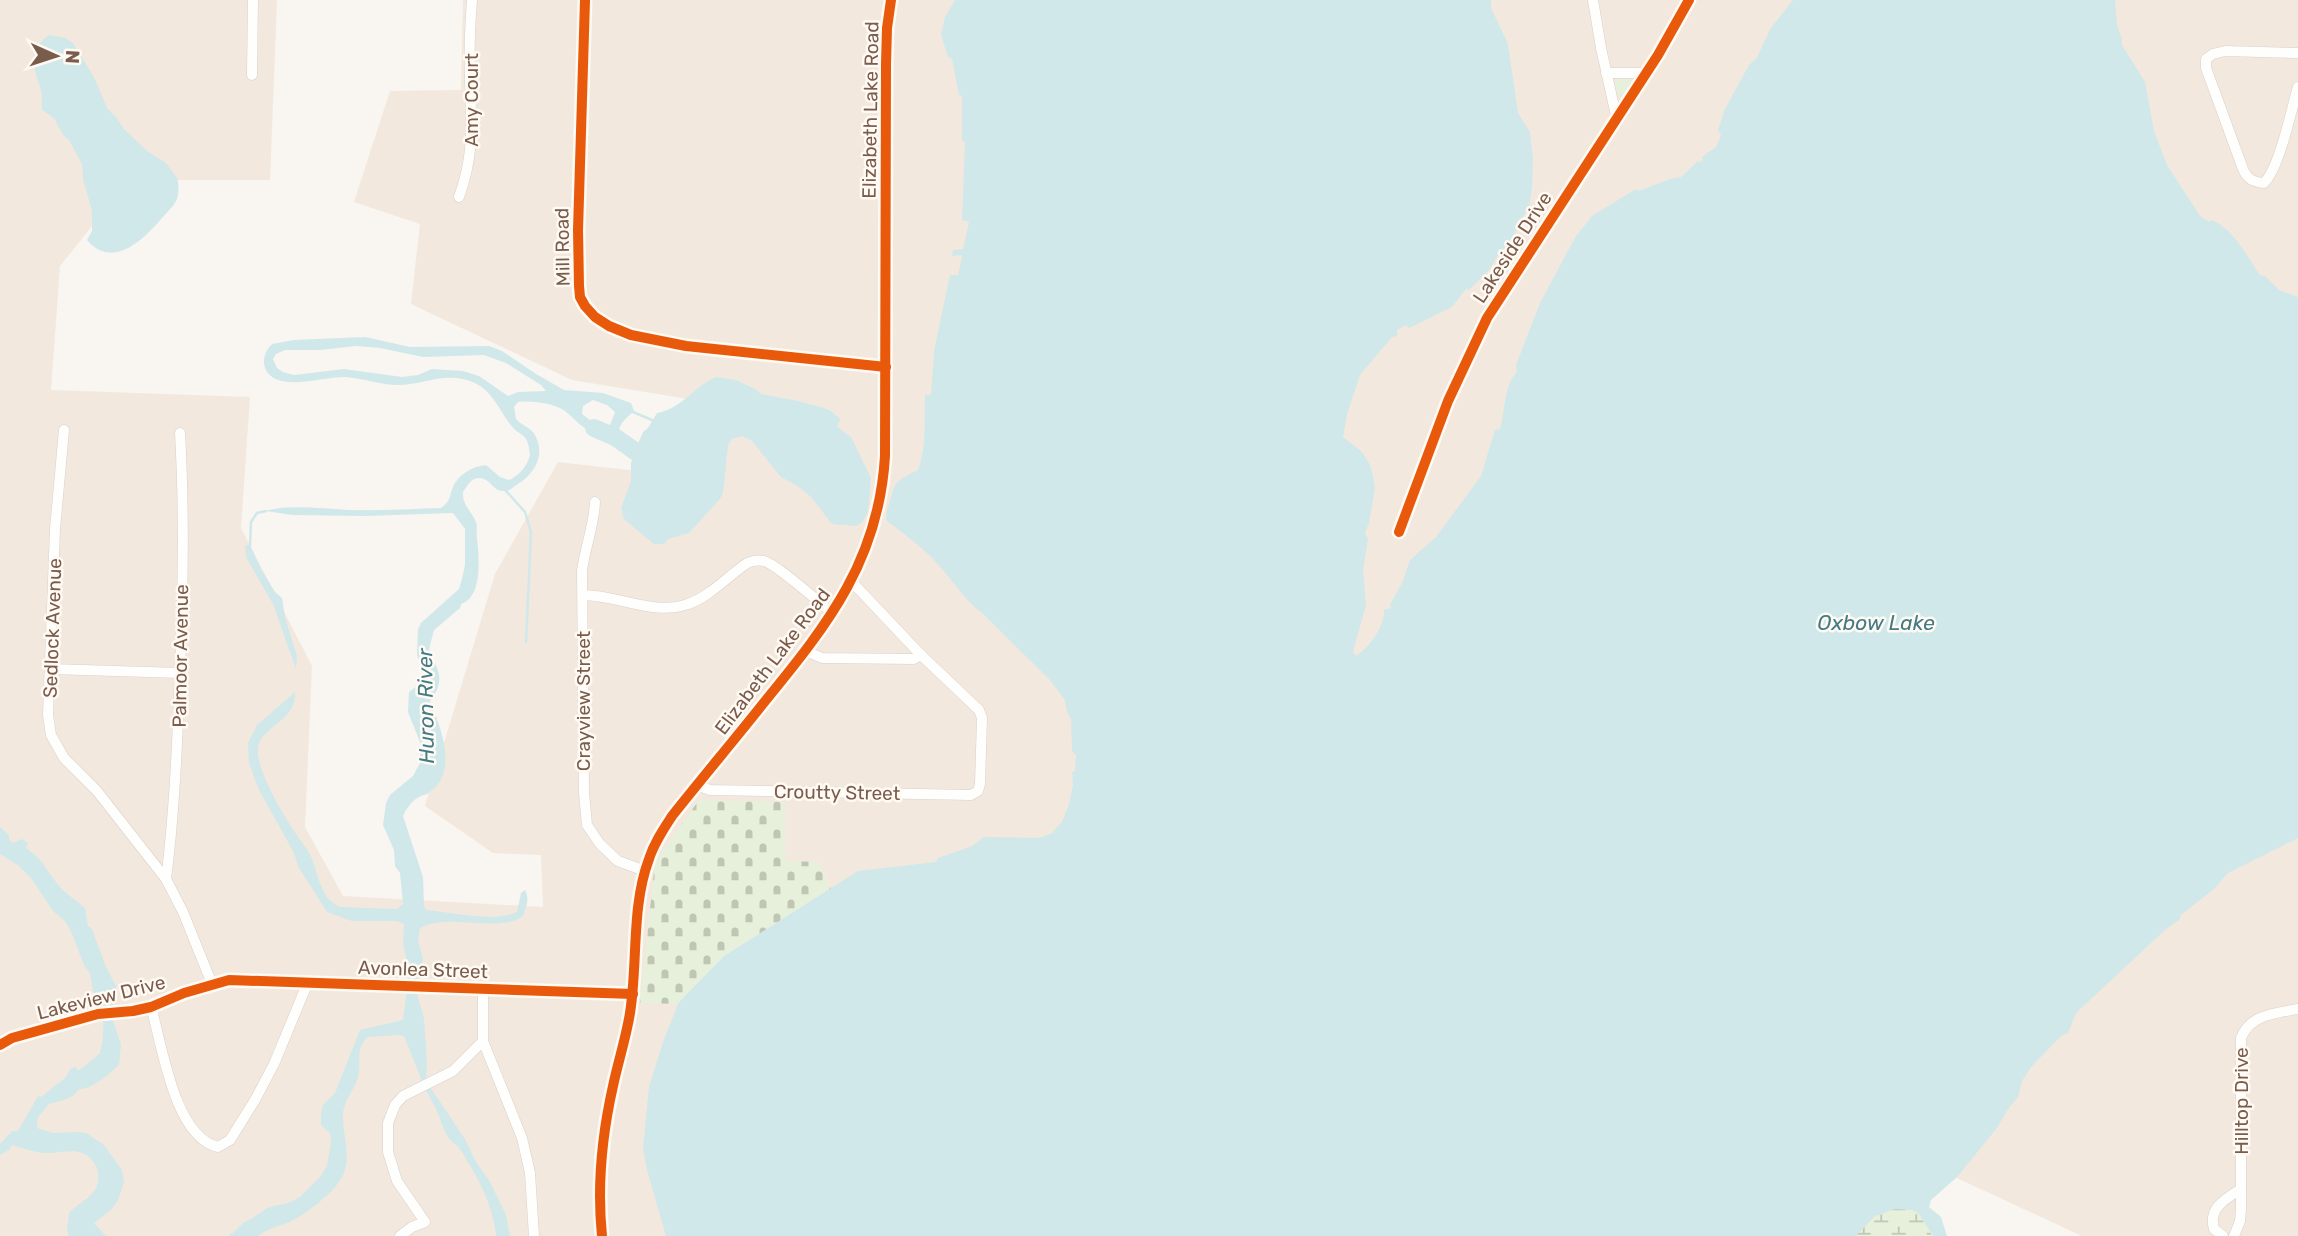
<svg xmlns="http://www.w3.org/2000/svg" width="2298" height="1236" font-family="Rubik,sans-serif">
  <defs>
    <pattern id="wetland-marsh" width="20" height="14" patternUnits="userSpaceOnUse" patternTransform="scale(1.75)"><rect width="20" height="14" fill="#e7f0db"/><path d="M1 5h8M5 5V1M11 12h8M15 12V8" fill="none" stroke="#c0c6b4"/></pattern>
    <pattern id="cemetery-stones" width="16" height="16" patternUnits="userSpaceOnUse" patternTransform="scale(1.75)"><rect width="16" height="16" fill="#e7f0db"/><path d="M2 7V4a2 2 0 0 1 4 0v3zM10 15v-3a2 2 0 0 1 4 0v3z" fill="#c0c6b4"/></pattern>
  </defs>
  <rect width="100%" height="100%" fill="#f9f5f0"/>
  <g fill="#f2e8de">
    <polygon points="0,0 277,0 270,180 129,180 60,266 51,390 250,397 241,528 312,666 305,827 343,896 543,907 541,855 493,853 425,806 495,574 558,462 690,477 761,411 572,380 411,304 420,224 354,202 390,91 461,90 463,0 1059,0 1186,787 1029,962 831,889 818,862 640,1002 707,1003 790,1236 0,1236"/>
    <polygon points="1416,0 2298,0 2298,449 1326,740 1287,438"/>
    <polygon points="2298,692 2298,1236 2082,1236 1827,1118"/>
  </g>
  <polygon fill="#e7f0db" points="1626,78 1633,79 1635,82 1628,93 1617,95 1615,83 1617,79"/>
  <polygon fill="url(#wetland-marsh)" points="1915,1197 1932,1236 1753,1236"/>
  <polygon fill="url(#cemetery-stones)" points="699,800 785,802 785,861 818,862 831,889 724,956 678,1004 640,1003 655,862"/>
  <g fill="#d0e8ea" fill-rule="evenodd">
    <path d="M955 0H1491V8L1508 44 1518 113 1530 132 1533 159 1532 187 1529 207 1519 223 1512 240 1499 253 1489 270 1469 290 1466 289 1452 307 1409 328 1406 325 1397 330V336L1392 337 1360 375 1347 414 1343 437 1362 452 1370 465 1373 476 1375 488 1369 523 1365 533 1368 539 1363 570 1366 605 1353 652 1356 656C1369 648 1385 626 1384 610L1391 608 1390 605 1403 581 1410 560 1436 537 1481 476 1495 430 1500 429C1505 413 1504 384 1517 372L1516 365 1540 303 1576 236 1592 216 1636 189 1639 191 1670 179 1681 177 1698 161 1700 162 1703 160 1702 157 1716 147 1721 135 1718 130 1725 109 1749 65 1757 58 1770 29 1793 0H2115L2117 25 2122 39V45L2145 82 2154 131 2167 165 2200 216 2209 222 2212 220C2234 230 2247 256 2260 275L2265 276 2279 290 2298 297V838L2228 873 2215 888 2181 915 2180 919 2165 930 2076 1013 2068 1033 2061 1036 2031 1067 2022 1081 2018 1097 2008 1109 1997 1128 1957 1177 1931 1200 1929 1207 1941 1217 1947 1236H1933L1919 1214 1912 1210 1895 1209 1875 1216 1856 1236H666L647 1170 643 1148 649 1087 663 1042 678 1004 682 999 724 956 858 871 936 862 938 858 972 846 984 837 1039 838 1051 834 1062 822 1069 804 1073 785 1072 772 1075 771 1076 755 1072 751 1071 719 1067 712 1065 700 1049 679 980 611C968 604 947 573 935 561 920 545 904 534 887 521 885 514 887 511 889 504 896 480 894 482 918 470 927 445 924 420 925 395H931L934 351 950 275H958L962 257 961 255 952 256 953 250 963 249 969 222 962 220 965 142 962 141V96L959 95 952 59 948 57 941 35 945 17Z"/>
    <path d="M49 35 65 38 73 43 95 79 107 108 116 117 124 129 147 151 166 163 177 178C179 184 179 193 177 199 174 206 168 211 163 217 145 238 113 271 87 240L92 231V211L83 179 82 164 69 140 63 135 54 118 42 110C41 103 43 94 40 87 33 65 27 51 49 35Z"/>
    <path d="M365 337 410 347 489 346 502 351 536 374 564 390 603 393 631 403 634 411C624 420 619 424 616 439 601 438 586 431 575 420 571 416 567 412 562 409 552 403 529 400 518 402L514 407 516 419C522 426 533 428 536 437 545 457 534 473 518 484 513 487 509 492 503 491 493 491 490 478 479 478 471 478 467 486 463 492 462 505 471 510 476 522 478 527 476 532 477 538 479 557 483 597 461 604L460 608 434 630 429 649C433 663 443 671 438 687 436 694 432 695 430 702 441 727 458 771 431 791 426 796 427 793 421 796 413 799 406 809 403 816L423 877 424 906 426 910C453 912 493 923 517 912L521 893 525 890C530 900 526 906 523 916 499 934 449 912 420 928L418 940 423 959 416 991 424 1018 427 1061 426 1081 465 1139 476 1162 490 1182 506 1215 510 1236H496C493 1203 476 1174 458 1146 443 1138 442 1119 434 1105 422 1084 414 1060 404 1036L400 1035 368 1037C354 1049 362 1062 358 1077 354 1092 343 1100 343 1117 343 1139 353 1158 341 1179 331 1195 304 1216 287 1223 276 1227 267 1229 258 1236H230L229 1234 233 1233 244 1222 251 1219 269 1207 288 1203 300 1197 321 1176 327 1165 331 1142 330 1133 321 1125C321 1103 321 1107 335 1093L360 1030 403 1020 409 973 403 943 404 924 396 921H352L327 912 299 868 293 851 259 790 249 763 248 743 257 725 295 692C297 721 262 726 258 747 255 772 291 828 306 848 319 866 317 898 340 907L397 909 403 904 400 873 395 866 394 850 383 825 386 803 390 795 413 776 420 763V742L408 712 409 692 422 682 424 677 417 654 418 629 421 623 459 589 462 579 465 565V529L453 513 365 516 292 515 266 511C286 504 326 509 348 510 378 511 410 509 441 508 452 501 449 493 455 483 461 473 474 466 486 465L500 477 509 480C519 476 528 465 530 455 529 450 529 444 526 439 523 434 518 433 514 429 498 411 494 388 467 380 441 373 423 385 398 385 381 385 363 378 345 377 325 376 275 394 265 368 262 359 266 350 272 344L294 340ZM356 346 380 348 423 357 484 355 506 363 541 385 546 391 518 392 508 396 479 376 463 371 432 369 418 375 402 377 344 369 294 375 283 372 277 368 273 359 276 354 285 350H320ZM593 400 607 405 615 412 609 428 599 427 582 414 583 406Z"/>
    <path d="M716 377 736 380 755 389 761 394 798 401 824 408 831 411 840 419 837 427 851 437 871 478 868 512 862 522 856 526 832 524 811 497 799 487 781 477 752 441 742 436 732 439 728 445 723 493 720 499 689 533 668 539 664 544H654L624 519 621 508 631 481V463L635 451 643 432 648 428 657 413C683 408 693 387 716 377Z"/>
    <polygon points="247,545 250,545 261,569 275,592 282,598 285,617 297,656 296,669 273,604 247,559 245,547"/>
    <path d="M0 827 9 835V840L14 843 22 839 28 843 26 848C43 860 44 866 56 882 64 893 75 899 85 908L88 926 92 929 106 967 116 986V998L112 1006V1018L121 1044 119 1065 103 1079 89 1087 78 1090 73 1096 64 1100 49 1104 38 1117 37 1128 53 1133 78 1132 86 1133 104 1145 122 1170 124 1182 118 1200 112 1209 94 1223 106 1236H69L67 1230 69 1213C77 1203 92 1199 97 1186 99 1179 99 1170 95 1164 82 1144 64 1154 44 1153 33 1152 22 1148 12 1145L9 1150 0 1155V1144L12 1131H18L38 1096 41 1097 65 1078 71 1068 76 1067 77 1070H80L100 1053C104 1038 104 1020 102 1005L99 1004 93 991 90 973 84 965 71 931 65 921 53 911 31 878 19 866 0 854Z"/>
  </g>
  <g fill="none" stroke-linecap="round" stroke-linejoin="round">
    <g stroke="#d0e8ea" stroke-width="2.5">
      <polyline points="633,412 652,420"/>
      <polyline points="506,491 525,512 531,532 526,642"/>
      <polyline points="250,545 251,522 257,513 266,511"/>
    </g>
    <polyline stroke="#d0e8ea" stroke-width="18" points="594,428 615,437 653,464"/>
    <defs>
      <g id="minor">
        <polyline points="585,0 578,230 579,286 580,297 585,306 595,317 609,326 631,335 686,346 886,367"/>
        <polyline points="1593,0 1601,48 1617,120"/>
        <path d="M2298 53 2225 51 2213 54 2206 59V68L2243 169C2247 179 2253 182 2264 183 2280 167 2291 110 2298 87"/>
        <polyline points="1606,73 1645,73"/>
        <polyline points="252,75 253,0"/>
        <path d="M459 197C475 153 471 123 470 77 469 52 470 26 472 0"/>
        <polyline points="64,430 55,529 48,715 51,735 64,758 97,791 166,879 183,912 212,984"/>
        <path d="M595 502C594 526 585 547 582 571L584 793 587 825 600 844 618 861 645 871"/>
        <polyline points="1399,532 1448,401 1487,318 1658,55 1689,0"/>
        <path d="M583 595C616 595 653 615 685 605 708 598 725 579 743 566 749 561 757 560 764 561 778 565 819 603 833 613"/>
        <polyline points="806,651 822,658 914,659 921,655"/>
        <polyline points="50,669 180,673"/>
        <polyline points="697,785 710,790 971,795 978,791 980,784 982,718 979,710 921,655 852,582"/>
        <path d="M166 879C174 817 177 756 179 693 183 607 185 520 180 433"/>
        <path d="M151 1007C162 1044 174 1137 218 1147L230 1140 255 1100 274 1064 308 982"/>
        <polyline points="483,1041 522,1138 530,1173 534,1236"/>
        <polyline points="0,1045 12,1038 98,1014 133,1011 151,1007 184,993 229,980 633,994"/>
        <polyline points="400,1236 412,1227 425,1222 397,1181 388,1152 388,1123 395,1105 403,1096 453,1071 483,1041 483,989"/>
        <path d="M602 1236C597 1187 602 1135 613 1086 618 1062 626 1038 630 1013 638 963 631 907 649 859 654 843 663 830 672 816 703 777 735 739 766 700 829 623 879 559 885 456L886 64 887 28 891 0"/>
        <path d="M2223 1236 2214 1229C2208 1208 2225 1199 2241 1189"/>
        <path d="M2234 1236 2240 1221 2241 1209V1038C2250 1014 2277 1013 2298 1009"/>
      </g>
    </defs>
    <use href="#minor" stroke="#d7d1cb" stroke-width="11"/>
    <use href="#minor" stroke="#fefefd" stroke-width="10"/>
    <defs>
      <g id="cycleway">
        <polyline points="585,0 578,230 579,286 580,297 585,306 595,317 609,326 631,335 686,346 886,367"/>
        <polyline points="1399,532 1448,401 1487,318 1658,55 1689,0"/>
        <polyline points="0,1045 12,1038 98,1014 133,1011 151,1007 184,993 229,980 633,994"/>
        <path d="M602 1236C597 1187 602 1135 613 1086 618 1062 626 1038 630 1013 638 963 631 907 649 859 654 843 663 830 672 816 703 777 735 739 766 700 829 623 879 559 885 456L886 64 887 28 891 0"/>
      </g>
    </defs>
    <use href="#cycleway" stroke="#fffaf3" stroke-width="15"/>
    <use href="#cycleway" stroke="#e8590c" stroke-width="10"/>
  </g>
  <g text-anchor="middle" stroke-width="5" stroke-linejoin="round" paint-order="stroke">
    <g font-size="19" fill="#7a5c4d" stroke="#fffaf3">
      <text transform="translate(471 100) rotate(-90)" y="7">Amy Court</text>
      <text transform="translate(870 110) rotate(-89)" y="7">Elizabeth Lake Road</text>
      <text transform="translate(562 247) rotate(-91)" y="7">Mill Road</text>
      <text transform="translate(1512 247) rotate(-57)" y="7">Lakeside Drive</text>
      <text transform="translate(52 628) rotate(-88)" y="7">Sedlock Avenue</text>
      <text transform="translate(180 656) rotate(-89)" y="7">Palmoor Avenue</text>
      <text transform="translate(772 661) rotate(-53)" y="7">Elizabeth Lake Road</text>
      <text transform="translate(583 701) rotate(-90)" y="7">Crayview Street</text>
      <text transform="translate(837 792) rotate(1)" y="7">Croutty Street</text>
      <text transform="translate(423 969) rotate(2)" y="7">Avonlea Street</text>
      <text transform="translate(101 997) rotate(-14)" y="7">Lakeview Drive</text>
      <text transform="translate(2241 1101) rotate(-90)" y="7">Hilltop Drive</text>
    </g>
    <g font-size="21" font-style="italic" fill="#437c86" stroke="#fffaf3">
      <text x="1876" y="630">Oxbow Lake</text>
      <text transform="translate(426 706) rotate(-91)" y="7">Huron River</text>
    </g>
  </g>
  <g transform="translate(56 56) rotate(93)" stroke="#fffaf3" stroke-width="5" paint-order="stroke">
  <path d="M0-5L12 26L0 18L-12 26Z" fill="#7a5c4d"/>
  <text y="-10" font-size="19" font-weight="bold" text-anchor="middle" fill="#7a5c4d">N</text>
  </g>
</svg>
